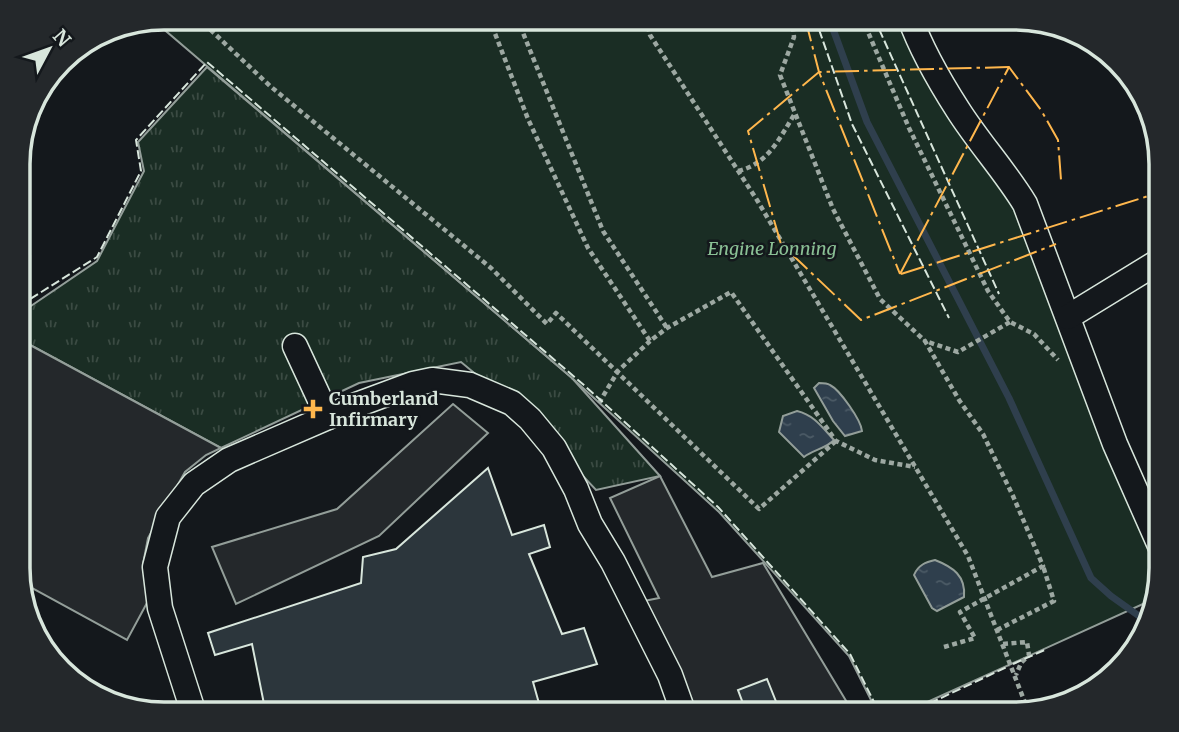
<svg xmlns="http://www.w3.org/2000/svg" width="1179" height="732" font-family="Merriweather,serif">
  <defs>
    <pattern id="grass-tufts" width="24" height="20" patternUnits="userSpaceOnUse" patternTransform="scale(1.75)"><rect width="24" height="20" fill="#1a2d24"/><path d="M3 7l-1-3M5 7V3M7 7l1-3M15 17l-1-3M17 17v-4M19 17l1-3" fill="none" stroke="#3b4b43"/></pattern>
    <pattern id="water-ripples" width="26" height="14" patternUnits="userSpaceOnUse" patternTransform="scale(1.75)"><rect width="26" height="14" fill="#2f3f4d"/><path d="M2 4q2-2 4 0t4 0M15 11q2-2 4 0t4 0" fill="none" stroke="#4c5b66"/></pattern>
  </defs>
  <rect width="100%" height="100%" fill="#14181c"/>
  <polygon fill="url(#grass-tufts)" stroke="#939e99" stroke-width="2" points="207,67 572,378 660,476 596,490 530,419 461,362 359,383 221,448 19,339 19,306 28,308 97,261 144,171 138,142"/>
  <polygon fill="#1a2d24" stroke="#939e99" stroke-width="2" points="164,18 910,18 1010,179 1161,548 1161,577 1154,599 901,714 878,714 849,656 719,512 572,378 153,20"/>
  <g fill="#24282b" stroke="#939e99" stroke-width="2">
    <polygon points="19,339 221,448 206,455 185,472 148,538 143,564 148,601 127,640 19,581"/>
    <polygon points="453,404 488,433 379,536 236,604 212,547 337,509"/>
    <polygon points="660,476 712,577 763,563 854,714 696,714 644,601 659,598 610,498"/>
  </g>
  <g fill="url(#water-ripples)" stroke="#939e99" stroke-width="2">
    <path d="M819 383C822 383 827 383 830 385 840 390 861 420 862 431L845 436 833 421 814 388Z"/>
    <path d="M797 411C814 415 822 427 834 440 827 448 813 450 804 457L779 432 783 416Z"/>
    <path d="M935 560C953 567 966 576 964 597L937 611 932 608 914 575C918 565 926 562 935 560Z"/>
  </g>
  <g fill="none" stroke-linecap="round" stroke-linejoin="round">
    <polyline stroke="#2f3f4d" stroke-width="7" points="829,18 867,122 1009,398 1091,578 1111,596 1146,621"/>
  </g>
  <g fill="#2c363c" stroke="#d8e6dc" stroke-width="2">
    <polygon points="488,468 512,535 544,525 550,547 529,554 562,634 584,628 597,664 533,682 542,714 266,714 252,644 215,655 208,633 361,583 363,557 396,549"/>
    <polygon points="767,679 781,714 747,714 738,690"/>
  </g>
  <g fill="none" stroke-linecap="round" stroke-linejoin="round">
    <defs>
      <g id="minor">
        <path d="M910 18C921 49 940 82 958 110 979 143 1005 171 1025 204L1115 444 1161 548"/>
        <polyline points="1068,317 1161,260"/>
        <polyline points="295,346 328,417"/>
        <polyline points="194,714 160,608 155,567 168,517 194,484 229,460 351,407 413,384 432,380 470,385 512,403 530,419 554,448 576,489 590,524 613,562 670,675 684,714"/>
      </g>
    </defs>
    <use href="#minor" stroke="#d8e6dc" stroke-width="27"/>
    <g stroke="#9da8a2" stroke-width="4.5" stroke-dasharray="5 3.5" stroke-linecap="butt">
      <polyline points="198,18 270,86 491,268 547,324 556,313 759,509 836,441"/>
      <polyline points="489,18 528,119 588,248 650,341 667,328 731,292 836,441 875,460 915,467"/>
      <polyline points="517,18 603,231 667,328"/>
      <polyline points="646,18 650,35 757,200 968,556 1029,713"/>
      <polyline points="792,18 794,37 780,75 833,209 880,299 925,341"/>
      <polyline points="862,18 909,128 988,291 1010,322 1034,334 1058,360"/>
      <path d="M738 171C768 164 779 139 794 115"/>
      <polyline points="599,403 618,371 650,341"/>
      <polyline points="997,630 1054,601 1043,566"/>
      <polyline points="1003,644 1027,642 1029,655 1021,663 1016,675"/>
      <polyline points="944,647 975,638 960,612 1043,566 1013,496 983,434 959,400 925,341 958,352 1010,322"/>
    </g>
    <use href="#minor" stroke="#14181c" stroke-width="24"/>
    <g stroke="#d8e6dc" stroke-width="2" stroke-dasharray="9 3.5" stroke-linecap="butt">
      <polyline points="815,18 852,124 949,318"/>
      <polyline points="874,18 999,294"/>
      <polyline points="19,298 27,301 97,257 141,171 136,140 207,62 585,386 718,507 850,654 880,714"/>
      <polyline points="1013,664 1047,649"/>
      <polyline points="907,714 1009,666"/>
    </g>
    <g stroke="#ffb74d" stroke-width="2" stroke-dasharray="24 5 3.5 5" stroke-linecap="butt">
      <polyline points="805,18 819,72 900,274"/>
      <polyline points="1009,67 819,72 748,131 781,244 861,320 1056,244"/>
      <polyline points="900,274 1009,67 1041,110 1058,140 1061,180"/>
      <polyline points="901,274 1161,192"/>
    </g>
  </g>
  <path fill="#ffb74d" stroke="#14181c" stroke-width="2.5" d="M309.5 398.5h7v7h7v7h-7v7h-7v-7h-7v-7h7z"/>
  <g text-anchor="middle" stroke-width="5" stroke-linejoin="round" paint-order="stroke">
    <g font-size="18" font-style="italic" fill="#8ac095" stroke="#14181c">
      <text x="772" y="255">Engine Lonning</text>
    </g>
    <g font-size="18" font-weight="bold" fill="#d8e6dc" stroke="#14181c" text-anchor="start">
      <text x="329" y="405">Cumberland<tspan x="329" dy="21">Infirmary</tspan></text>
    </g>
  </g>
  <path d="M0 0H1179V732H0ZM164 30H1015A134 134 0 0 1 1149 164V568A134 134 0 0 1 1015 702H164A134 134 0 0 1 30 568V164A134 134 0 0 1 164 30Z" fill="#24282b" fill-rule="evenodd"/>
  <path fill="none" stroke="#d8e6dc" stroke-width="3.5" d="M164 30H1015A134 134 0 0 1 1149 164V568A134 134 0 0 1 1015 702H164A134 134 0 0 1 30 568V164A134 134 0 0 1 164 30Z"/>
  <g transform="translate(49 49) rotate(49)" stroke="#14181c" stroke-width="5" paint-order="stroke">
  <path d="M0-5L12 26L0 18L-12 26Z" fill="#d8e6dc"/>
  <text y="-10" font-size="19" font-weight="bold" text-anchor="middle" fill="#d8e6dc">N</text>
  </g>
</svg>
